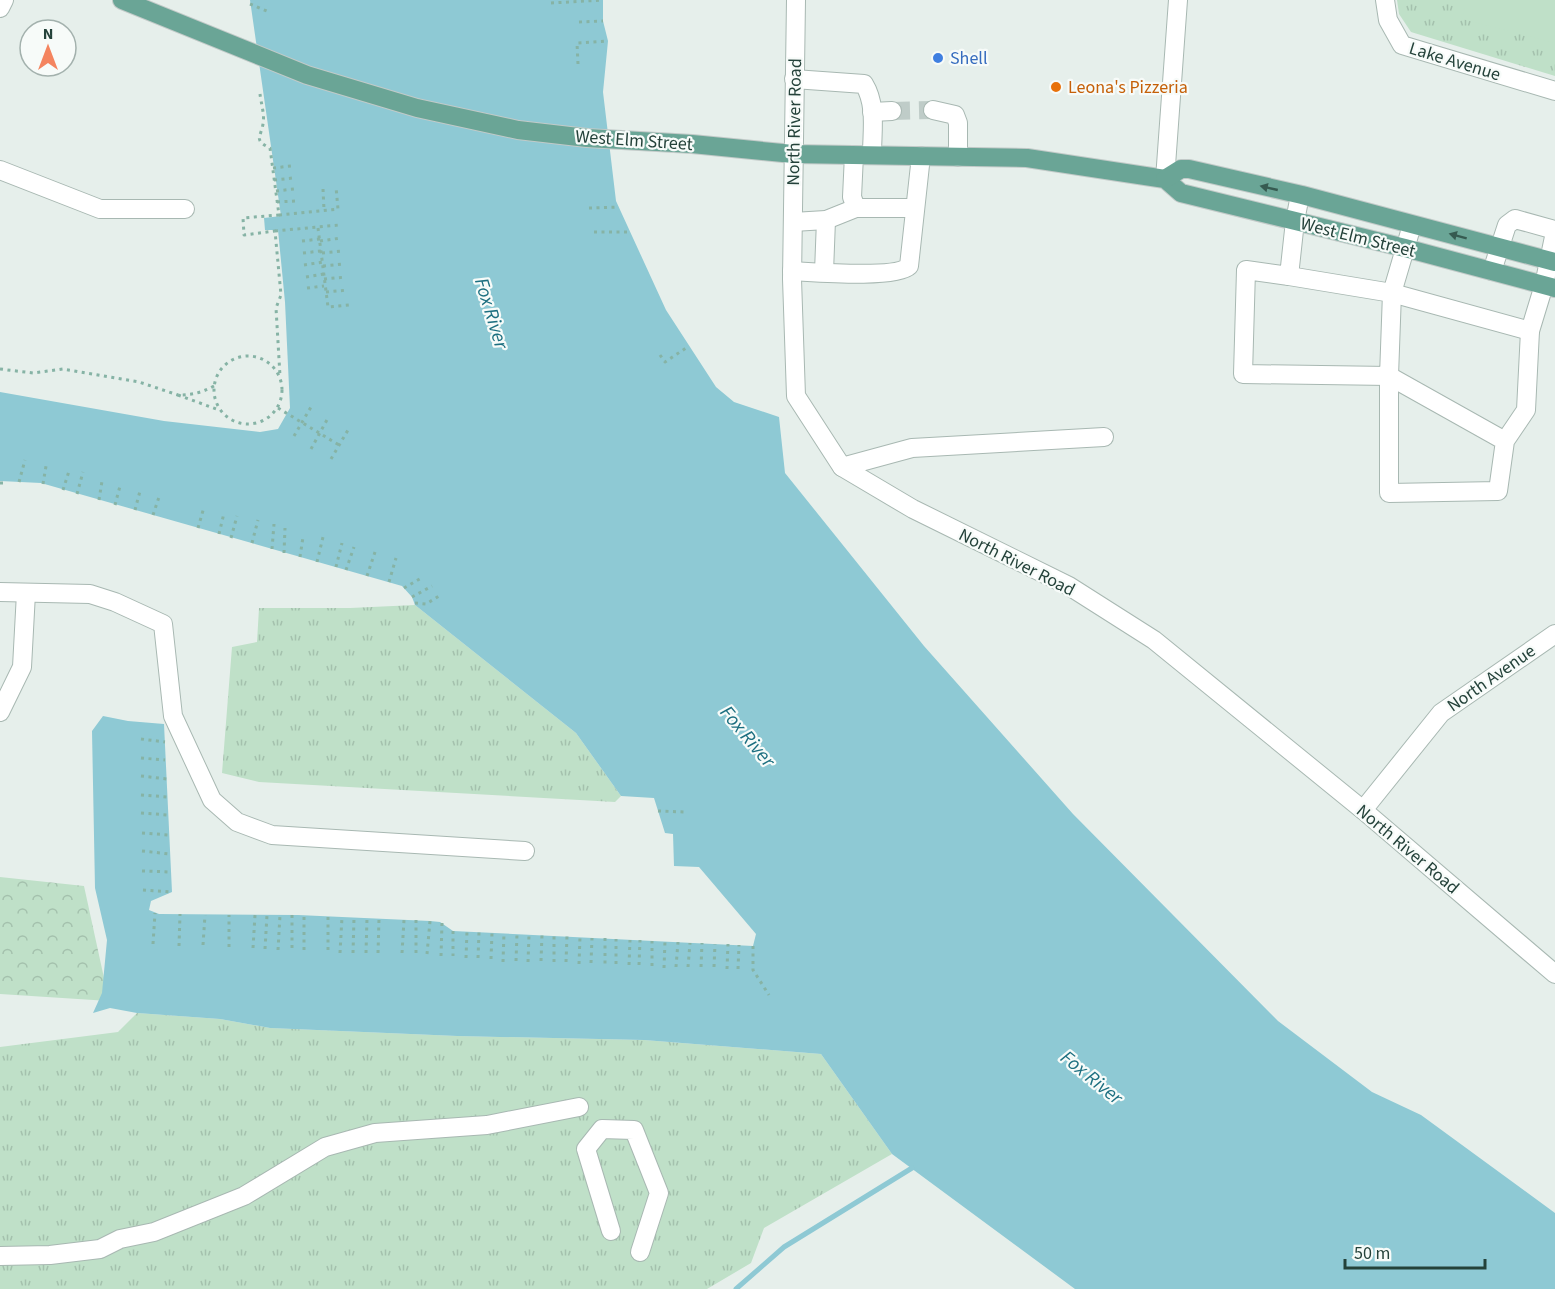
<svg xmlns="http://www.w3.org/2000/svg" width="1555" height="1289" font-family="'Source Sans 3',sans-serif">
  <defs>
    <pattern id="grass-tufts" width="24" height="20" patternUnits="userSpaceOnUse" patternTransform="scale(1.5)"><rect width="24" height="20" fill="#bfe0c8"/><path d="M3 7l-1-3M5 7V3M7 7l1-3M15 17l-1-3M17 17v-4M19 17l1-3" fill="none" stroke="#a4c1ad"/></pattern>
    <pattern id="forest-crowns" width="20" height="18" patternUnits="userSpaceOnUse" patternTransform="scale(1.5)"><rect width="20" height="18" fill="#bfe0c8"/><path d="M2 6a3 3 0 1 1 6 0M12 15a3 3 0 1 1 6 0" fill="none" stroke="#a4c1ad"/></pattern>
  </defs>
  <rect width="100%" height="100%" fill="#e6efeb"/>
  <g fill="url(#grass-tufts)">
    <polygon points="1397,0 1555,0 1555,76 1411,32 1399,14"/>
    <polygon points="415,605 576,733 621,796 615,802 259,782 222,773 232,647 257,642 259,608 350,608"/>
    <polygon points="137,1013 220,1019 270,1028 457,1036 644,1040 821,1054 892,1154 764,1228 751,1263 707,1289 0,1289 0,1047 118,1032"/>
  </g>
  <polygon fill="url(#forest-crowns)" points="0,877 84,886 109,1001 0,994"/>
  <polygon fill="#bfe0c8" points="1466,0 1555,0 1555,43 1462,19"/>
  <polygon fill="#8ec9d4" points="250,0 603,0 603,21 608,41 603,92 616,201 666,310 716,387 734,402 779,417 785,473 924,646 1073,814 1278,1021 1372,1092 1421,1115 1555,1213 1555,1289 1075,1289 892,1154 821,1054 644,1040 457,1036 270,1028 220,1019 137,1013 110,1008 93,1013 102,993 107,940 95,888 92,731 103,716 128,721 164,724 172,892 151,901 149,910 159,914 298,915 430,921 440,922 453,931 753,946 756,934 699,867 674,866 673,834 665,833 654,798 621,796 576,733 415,605 412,597 402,586 41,483 0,481 0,392 164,421 260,432 278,429 290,408 285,302 278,230 265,230 264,218 281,216"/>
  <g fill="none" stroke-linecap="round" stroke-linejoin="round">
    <polyline stroke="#8ec9d4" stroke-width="5" points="736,1289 784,1247 912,1168"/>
    <polyline stroke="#bfccc8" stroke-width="18" stroke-dasharray="18 9" stroke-linecap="butt" points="892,111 933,110"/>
    <defs>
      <g id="minor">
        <polyline points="796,0 792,279 796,396 842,467 913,509 1069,586 1154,640 1363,810 1555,974"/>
        <polyline points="1385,0 1388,20 1402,45 1555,91"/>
        <polyline points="0,8 4,0"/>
        <path d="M794 79 864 84C877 105 872 131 872 155"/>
        <polyline points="933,110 955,115 958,123 958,157"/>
        <polyline points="872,112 892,111"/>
        <polyline points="854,155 852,197 856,208"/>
        <polyline points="0,170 100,209 185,209"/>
        <polyline points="1165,179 1178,0"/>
        <polyline points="1300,195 1295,221 1289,276 1246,270 1243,374 1389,376 1392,293 1412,225"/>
        <polyline points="793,222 826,220 856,208 915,208"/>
        <path d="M792 271C814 272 896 279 909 266L921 156"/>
        <polyline points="1492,271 1507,225 1515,219 1555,230"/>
        <polyline points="824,272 826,220"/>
        <polyline points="1289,276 1392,293 1530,331 1544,285 1555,232"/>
        <polyline points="1505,441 1389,376 1389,493 1498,491 1505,441 1526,410 1530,331"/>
        <polyline points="842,467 912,448 1104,437"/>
        <polyline points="0,592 90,594 115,602 163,624 173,716 212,800 237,822 272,835 525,851"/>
        <polyline points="0,712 22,667 26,593"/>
        <polyline points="1363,810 1441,713 1555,634"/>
        <polyline points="611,1231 586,1149 602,1129 634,1130 659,1193 640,1252"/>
        <polyline points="0,1256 50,1255 100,1249 120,1239 154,1232 244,1196 325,1147 375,1133 487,1125 579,1107"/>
      </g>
      <g id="major">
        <polyline points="122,0 307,75 417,108 518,130 587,138 692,144 793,154 1027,158 1165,179 1181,193 1405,248 1555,288"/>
        <polyline points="1165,179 1181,169 1189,169 1302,195 1555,262"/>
      </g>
    </defs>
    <use href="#minor" stroke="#a8b8b2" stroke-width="20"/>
    <use href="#major" stroke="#c2cac8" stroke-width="20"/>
    <g stroke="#86b3a5" stroke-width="3" stroke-dasharray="3 4.5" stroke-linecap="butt">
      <polyline points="551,3 603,0"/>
      <polyline points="250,4 269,12"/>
      <polyline points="579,22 603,21"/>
      <polyline points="578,64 577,43 608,41"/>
      <path d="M260 94C261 103 265 116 263 124 261 137 253 140 270 148L279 215 243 218 244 235 275 231 281 295 276 308 280 376"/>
      <polyline points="273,168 291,166"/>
      <polyline points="274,180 293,178"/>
      <polyline points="323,189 324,210"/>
      <polyline points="276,191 294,189"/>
      <polyline points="277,202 296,201"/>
      <polyline points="589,208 619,207"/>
      <polyline points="279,215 338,209 336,187"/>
      <polyline points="318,228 328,307 349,305"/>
      <polyline points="275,231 339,225"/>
      <polyline points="594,232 630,232"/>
      <polyline points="302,241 320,239"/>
      <polyline points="320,241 341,238"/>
      <polyline points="303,253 321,251"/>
      <polyline points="322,253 343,251"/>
      <polyline points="304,265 323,262"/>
      <polyline points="323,266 344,264"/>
      <polyline points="306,277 324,274"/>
      <polyline points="324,279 346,277"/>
      <polyline points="307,288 324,286"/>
      <polyline points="326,292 348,290"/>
      <polyline points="660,355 665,362 689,346"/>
      <circle cx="248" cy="390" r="34"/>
      <polyline points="0,369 33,373 63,369 139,382 178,395"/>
      <path d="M214 386C201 393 192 395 178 395L219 410"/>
      <polyline points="278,408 339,445"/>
      <polyline points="294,436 311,407"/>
      <polyline points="311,449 328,418"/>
      <polyline points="331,459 348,430"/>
      <polyline points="19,482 25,460"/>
      <polyline points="0,483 7,483"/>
      <polyline points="43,484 46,466"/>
      <polyline points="63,490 69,471"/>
      <polyline points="77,494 83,472"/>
      <polyline points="99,500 102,481"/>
      <polyline points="115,505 120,486"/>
      <polyline points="135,510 140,491"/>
      <polyline points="153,515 159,497"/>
      <polyline points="198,528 204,507"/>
      <polyline points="219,534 224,513"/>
      <polyline points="231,538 237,516"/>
      <polyline points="252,543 258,520"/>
      <polyline points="272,549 274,524"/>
      <polyline points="284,553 285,528"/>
      <polyline points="300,557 303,537"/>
      <polyline points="317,562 323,537"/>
      <polyline points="336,567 342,543"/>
      <polyline points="346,570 354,547"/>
      <polyline points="367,576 375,552"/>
      <polyline points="389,582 396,558"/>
      <polyline points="404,588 423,577"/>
      <polyline points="412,597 432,586"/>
      <polyline points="415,603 426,604 439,596"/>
      <polyline points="141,739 165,742"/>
      <polyline points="141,758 165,760"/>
      <polyline points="141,776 167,779"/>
      <polyline points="141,795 168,797"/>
      <polyline points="658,811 686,812"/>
      <polyline points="141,813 168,815"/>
      <polyline points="142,833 169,835"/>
      <polyline points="142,851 170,854"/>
      <polyline points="142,871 171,872"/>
      <polyline points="143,890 172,892"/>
      <polyline points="292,915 292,949"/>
      <polyline points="328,917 328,951"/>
      <polyline points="416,920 416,955"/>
      <polyline points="453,931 453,956"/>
      <polyline points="605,938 605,964"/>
      <polyline points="153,944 155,913"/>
      <polyline points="203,945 205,915"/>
      <polyline points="179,946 180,914"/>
      <polyline points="753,946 753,970 769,995"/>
      <polyline points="229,947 229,915"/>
      <polyline points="253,948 255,915"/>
      <polyline points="265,949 267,915"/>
      <polyline points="278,950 280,915"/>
      <polyline points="304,950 304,916"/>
      <polyline points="340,953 342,917"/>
      <polyline points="353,953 354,918"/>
      <polyline points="366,953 367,918"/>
      <polyline points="378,953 379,919"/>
      <polyline points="402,953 404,920"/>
      <polyline points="427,954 430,921"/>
      <polyline points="441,956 442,923"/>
      <polyline points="466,958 467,931"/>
      <polyline points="478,958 479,932"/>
      <polyline points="491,959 492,933"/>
      <polyline points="516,961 517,934"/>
      <polyline points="541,961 542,935"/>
      <polyline points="503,962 504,933"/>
      <polyline points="528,962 529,935"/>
      <polyline points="554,962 554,936"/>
      <polyline points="566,962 567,936"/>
      <polyline points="591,963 592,938"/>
      <polyline points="579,964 580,937"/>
      <polyline points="616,964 616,939"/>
      <polyline points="629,965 630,940"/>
      <polyline points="639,965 640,940"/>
      <polyline points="652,966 652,941"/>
      <polyline points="676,967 678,942"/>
      <polyline points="688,967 690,943"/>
      <polyline points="701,967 702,943"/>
      <polyline points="714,967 715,944"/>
      <polyline points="664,968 665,941"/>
      <polyline points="727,969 728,944"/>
      <polyline points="738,969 739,945"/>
    </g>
    <use href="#minor" stroke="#fff" stroke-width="18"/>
    <use href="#major" stroke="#6aa596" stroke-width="18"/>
  </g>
  <defs><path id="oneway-solid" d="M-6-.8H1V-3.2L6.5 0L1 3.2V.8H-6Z" transform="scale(1.5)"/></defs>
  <g fill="#365b51">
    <use href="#oneway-solid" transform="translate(1269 188) rotate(-167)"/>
    <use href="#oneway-solid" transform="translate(1458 236) rotate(-165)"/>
  </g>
  <circle fill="#3f7fe0" stroke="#f7fbf9" stroke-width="2" cx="938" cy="58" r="6"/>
  <circle fill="#e8710a" stroke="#f7fbf9" stroke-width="2" cx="1056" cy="87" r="6"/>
  <g text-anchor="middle" stroke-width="4.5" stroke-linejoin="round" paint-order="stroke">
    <g font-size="18" fill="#366cbe" stroke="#f7fbf9" text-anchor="start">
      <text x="950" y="64">Shell</text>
    </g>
    <g font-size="18" fill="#24423a" stroke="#f7fbf9">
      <text transform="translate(1455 61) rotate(17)" y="6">Lake Avenue</text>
      <text transform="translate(794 122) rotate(-89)" y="6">North River Road</text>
      <text transform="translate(634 140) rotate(4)" y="6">West Elm Street</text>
      <text transform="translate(1358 237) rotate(14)" y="6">West Elm Street</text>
      <text transform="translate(1017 562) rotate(27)" y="6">North River Road</text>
      <text transform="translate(1491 678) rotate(-35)" y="6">North Avenue</text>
      <text transform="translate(1408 849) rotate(40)" y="6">North River Road</text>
    </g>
    <g font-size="18" fill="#c56008" stroke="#f7fbf9" text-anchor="start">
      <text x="1068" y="93">Leona's Pizzeria</text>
    </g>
    <g font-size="20" font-style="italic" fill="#1c6f80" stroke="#f7fbf9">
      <text transform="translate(492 313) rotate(73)" y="7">Fox River</text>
      <text transform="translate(748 736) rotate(50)" y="7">Fox River</text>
      <text transform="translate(1092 1077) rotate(39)" y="7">Fox River</text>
    </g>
  </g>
  <g transform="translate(48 48)"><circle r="28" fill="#f7fbf9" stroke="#a3b1ad" stroke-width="1.5"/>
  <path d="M0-4.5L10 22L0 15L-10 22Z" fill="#f4845f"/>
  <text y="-9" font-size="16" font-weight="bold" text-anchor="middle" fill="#24423a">N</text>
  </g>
  <path d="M1345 1259v9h140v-9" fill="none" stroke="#24423a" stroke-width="3"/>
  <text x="1354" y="1259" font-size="18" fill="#24423a" stroke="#f7fbf9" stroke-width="4.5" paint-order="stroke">50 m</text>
</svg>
